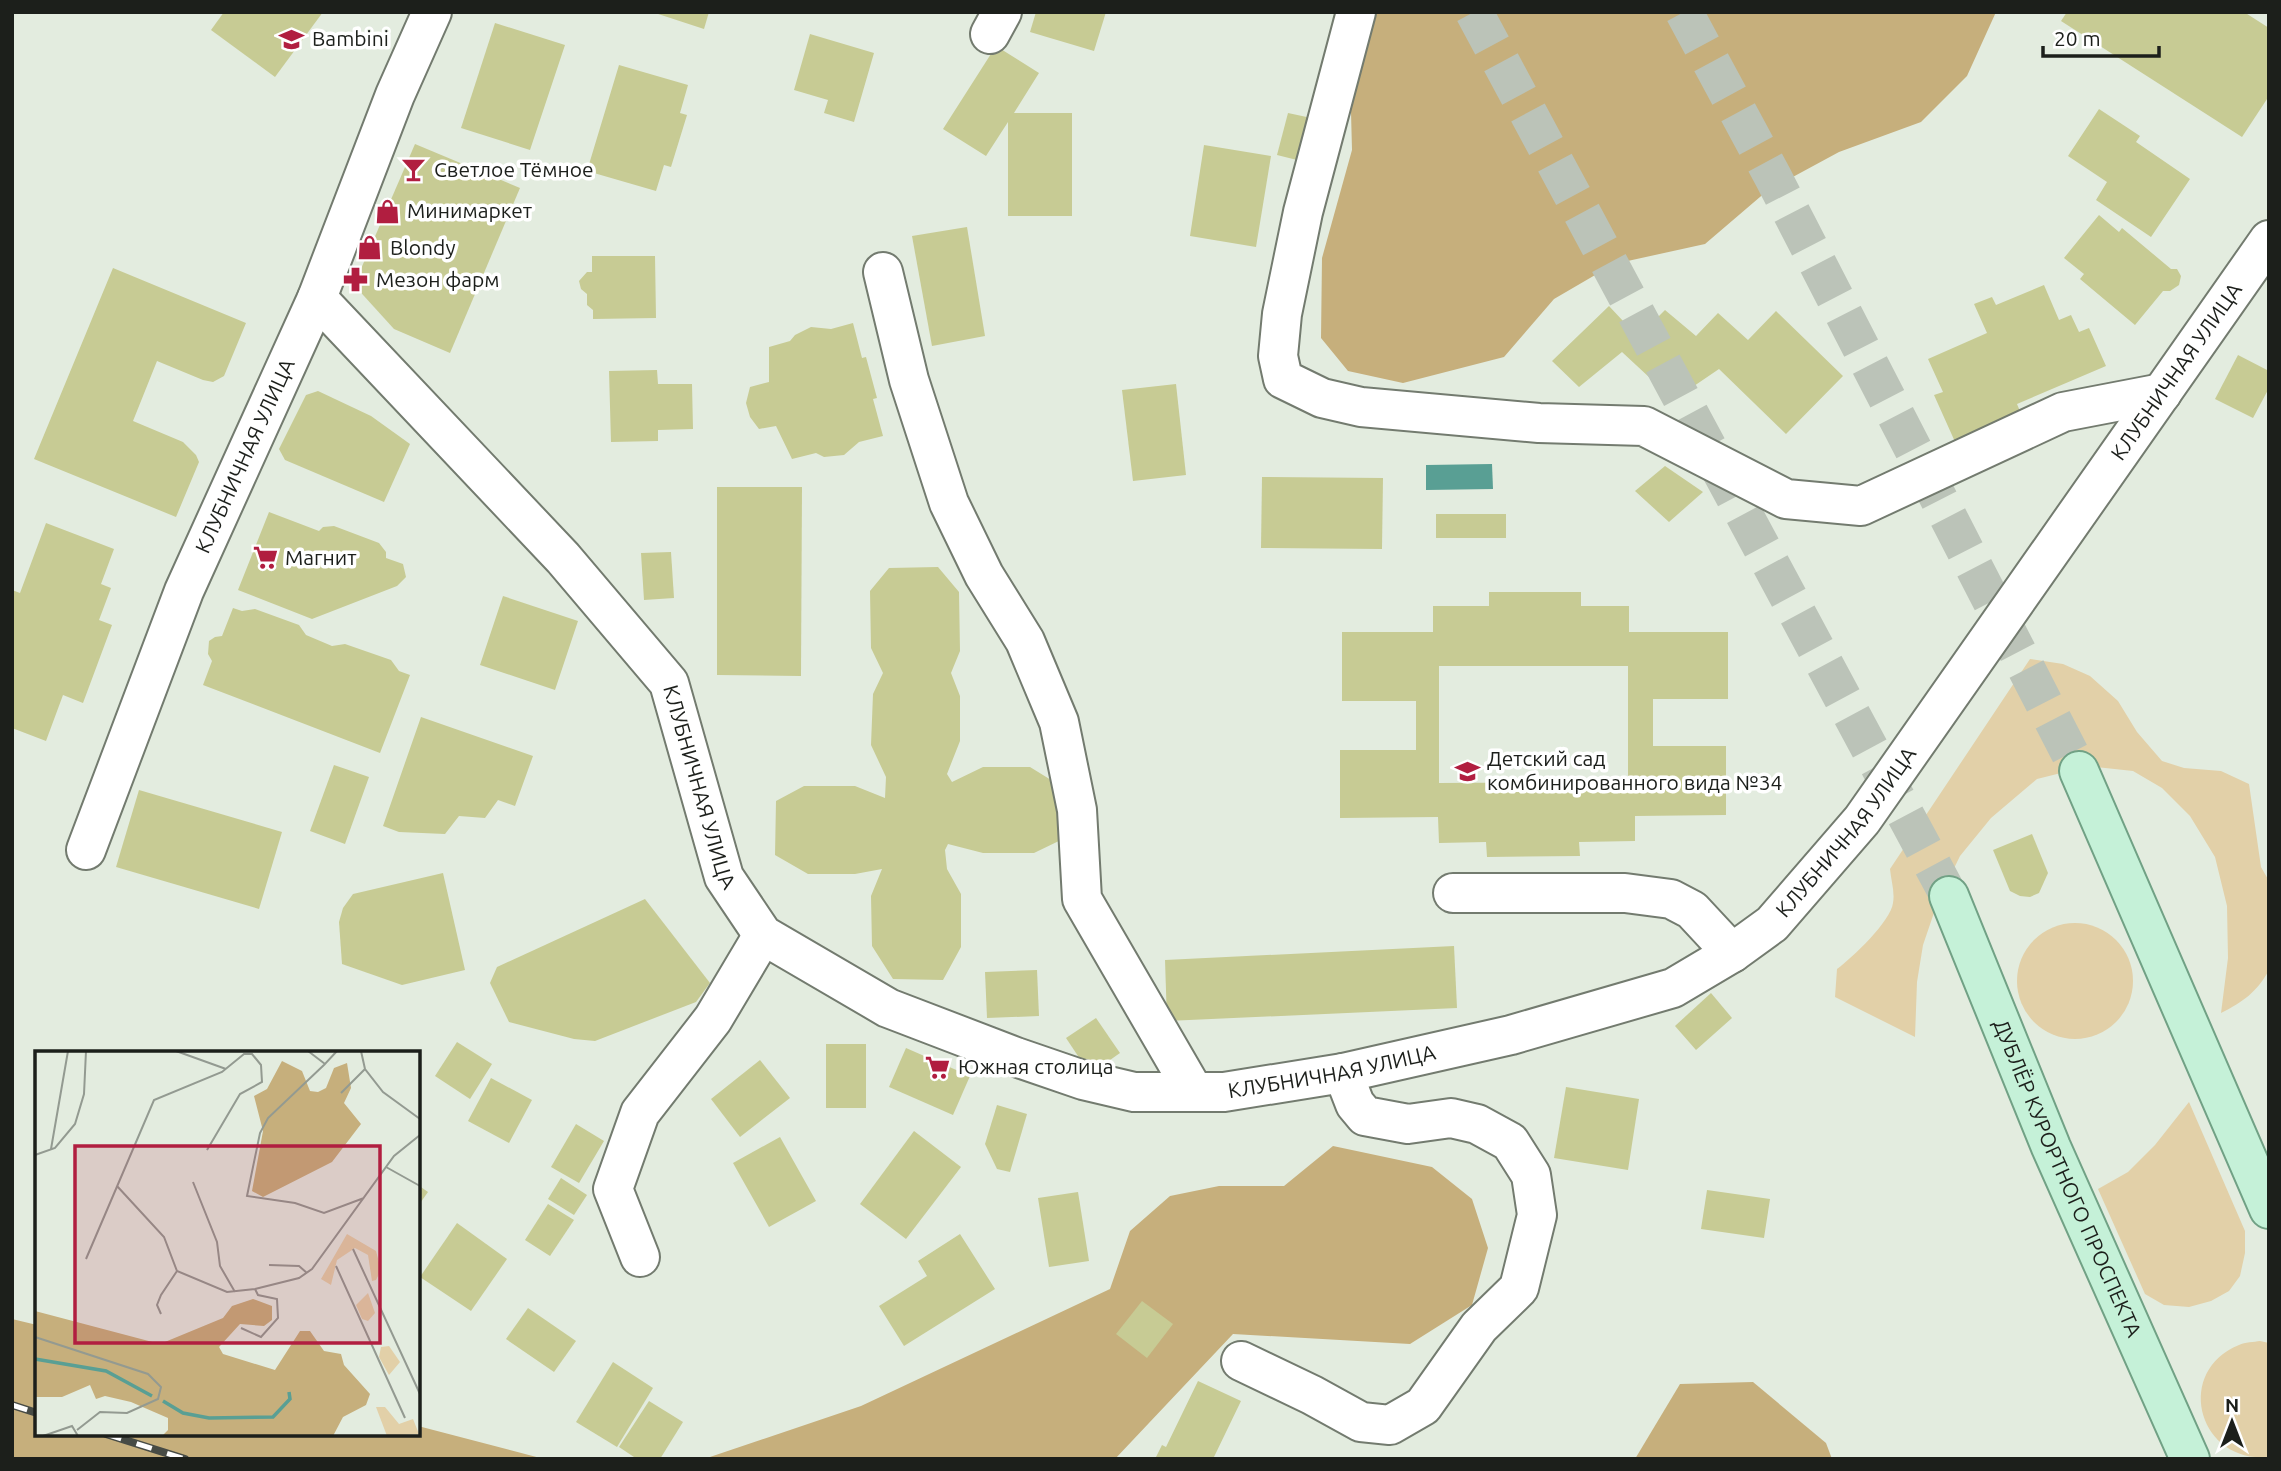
<svg xmlns="http://www.w3.org/2000/svg" width="2281" height="1471" font-family="Ubuntu,sans-serif">
  <rect width="100%" height="100%" fill="#e3ecdf"/>
  <g fill="#e2d0a8">
    <path d="M2030 659 2063 664 2090 676 2118 701 2137 732 2162 761 2184 768 2221 771 2249 784 2261 867 2269 881V970C2257 992 2243 1002 2221 1013L2228 958 2227 906 2215 857 2190 816 2162 788 2133 771 2096 767 2065 772 2037 779 1991 818 1960 856 1938 901 1923 945 1917 982 1915 1037 1835 997 1837 969C1852 958 1891 921 1893 903 1895 892 1891 880 1890 869Z"/>
    <circle cx="2075" cy="981" r="58"/>
    <polygon points="2189,1102 2245,1231 2245,1253 2240,1276 2229,1291 2211,1301 2189,1307 2164,1305 2145,1294 2098,1189 2128,1172 2155,1145"/>
    <path d="M2260 1341 2269 1343V1457C2199 1464 2173 1372 2239 1345 2245 1342 2254 1342 2260 1341Z"/>
  </g>
  <g fill="#c6af7c">
    <polygon points="1370,12 1996,12 1967,76 1921,122 1839,152 1767,191 1705,244 1614,264 1554,299 1504,357 1403,383 1348,371 1321,338 1322,258 1352,150 1350,74"/>
    <polygon points="1333,1146 1432,1167 1472,1199 1488,1248 1472,1305 1410,1344 1233,1334 1115,1459 704,1459 861,1406 1110,1289 1130,1231 1170,1196 1219,1186 1284,1186"/>
    <polygon points="12,1319 37,1325 37,1434 418,1434 418,1426 544,1459 12,1459"/>
    <polygon points="1753,1382 1826,1443 1832,1459 1635,1459 1680,1384"/>
  </g>
  <polygon fill="#599f94" points="1492,464 1493,489 1426,490 1426,465"/>
  <g fill="#c7cb94" fill-rule="evenodd">
    <polygon points="224,12 323,12 275,77 211,30"/>
    <polygon points="652,12 709,12 704,29"/>
    <polygon points="1036,12 1106,12 1094,51 1030,32"/>
    <polygon points="2067,12 2244,12 2269,28 2269,96 2242,137 2061,21"/>
    <polygon points="495,23 565,45 530,150 461,128"/>
    <polygon points="810,34 874,53 854,122 824,113 828,100 794,90"/>
    <polygon points="996,46 1039,73 1014,113 1072,113 1072,216 1008,216 1008,122 986,156 943,129"/>
    <polygon points="619,65 688,85 680,113 687,115 671,167 664,165 656,191 587,171"/>
    <polygon points="2099,109 2140,136 2136,142 2190,179 2151,237 2096,200 2107,182 2068,156"/>
    <polygon points="1288,113 1316,119 1305,162 1277,155"/>
    <polygon points="415,144 520,188 450,353 394,329 354,285"/>
    <polygon points="1204,145 1271,156 1256,247 1190,236"/>
    <polygon points="2099,215 2119,232 2122,228 2171,269 2177,269 2181,276 2179,285 2170,291 2163,291 2135,325 2080,279 2084,274 2064,258"/>
    <polygon points="967,227 985,336 932,346 912,236"/>
    <polygon points="592,256 655,256 656,318 593,319 593,310 587,305 587,294 581,289 579,281 587,272 592,272"/>
    <polygon points="113,268 246,323 224,376 213,382 203,380 157,361 133,421 183,442 196,455 199,462 176,517 34,459"/>
    <polygon points="2044,285 2059,320 2071,315 2079,332 2089,328 2106,366 2017,404 2022,416 1956,444 1934,395 1943,392 1928,359 1987,333 1974,304 1992,297 1996,305"/>
    <polygon points="1609,306 1638,337 1665,310 1696,336 1718,313 1748,340 1776,311 1843,376 1786,434 1719,369 1694,386 1671,360 1650,378 1622,352 1579,387 1552,361"/>
    <polygon points="853,323 862,358 866,357 877,398 873,399 883,436 859,442 844,455 824,457 816,453 792,459 776,426 759,429 750,417 746,403 750,387 769,382 769,347 790,341 795,335 811,327 831,329"/>
    <polygon points="2238,355 2269,371 2269,388 2253,418 2215,399"/>
    <polygon points="657,370 658,384 692,384 693,429 658,430 658,441 611,442 609,371"/>
    <polygon points="1176,384 1186,475 1133,481 1122,390"/>
    <polygon points="318,391 371,416 410,444 384,502 285,460 279,449 306,395"/>
    <polygon points="1665,466 1703,492 1669,522 1635,491"/>
    <polygon points="1262,477 1383,478 1382,549 1261,548"/>
    <polygon points="717,487 802,487 801,676 717,675"/>
    <polygon points="269,512 319,531 323,527 334,526 379,543 386,552 386,558 403,564 406,577 397,586 312,619 238,590"/>
    <rect x="1436" y="514" width="70" height="24"/>
    <polygon points="46,523 114,549 101,584 111,588 99,620 112,625 83,703 63,695 46,741 12,728 12,590 20,593"/>
    <polygon points="671,552 674,598 644,600 641,553"/>
    <polygon points="938,567 959,592 960,651 951,673 960,696 960,741 947,774 952,782 983,767 1030,767 1064,788 1063,839 1034,853 983,853 948,844 945,850 947,869 961,894 961,947 943,980 893,979 872,946 871,896 882,869 855,874 808,874 775,855 776,801 804,786 855,786 885,798 886,777 871,745 873,694 883,673 871,648 870,591 889,568"/>
    <path d="M1489 592H1581V606H1629V632H1728V699H1653V746H1726V815L1635 816V841L1579 842 1580 856 1487 857 1486 842 1439 843 1438 817 1340 818V750H1416V701H1342V632H1433V606H1489ZM1439 666H1628V782L1439 783Z"/>
    <polygon points="503,596 578,621 555,690 480,665"/>
    <polygon points="233,608 242,611 255,609 299,625 306,635 332,646 345,644 391,660 399,671 410,675 380,753 203,685 212,661 208,654 209,641 215,637 222,636"/>
    <polygon points="421,717 533,756 515,806 498,800 485,818 459,816 445,834 399,832 383,826"/>
    <polygon points="334,765 369,777 345,844 310,831"/>
    <polygon points="139,790 282,832 259,909 116,867"/>
    <polygon points="2032,834 2048,873 2039,893 2030,897 2020,896 2010,891 1993,850"/>
    <polygon points="443,873 465,970 402,985 342,964 339,922 343,908 353,894"/>
    <polygon points="645,899 710,983 696,1002 595,1041 574,1039 509,1022 490,983 497,967"/>
    <polygon points="1454,946 1457,1008 1167,1021 1165,960"/>
    <polygon points="1037,970 1039,1016 987,1018 985,972"/>
    <polygon points="1711,993 1732,1018 1696,1050 1675,1026"/>
    <polygon points="1096,1018 1120,1053 1090,1074 1066,1038"/>
    <polygon points="457,1042 492,1064 470,1099 435,1076"/>
    <rect x="826" y="1044" width="40" height="64"/>
    <polygon points="906,1048 970,1076 953,1115 889,1087"/>
    <polygon points="760,1060 790,1098 740,1137 711,1099"/>
    <polygon points="491,1078 532,1100 509,1143 468,1121"/>
    <polygon points="1566,1087 1639,1099 1628,1170 1554,1158"/>
    <polygon points="997,1105 1027,1114 1010,1172 997,1169 985,1144"/>
    <polygon points="576,1124 604,1141 579,1183 551,1167"/>
    <polygon points="914,1131 961,1167 906,1239 860,1204"/>
    <polygon points="780,1137 816,1201 769,1227 733,1163"/>
    <polygon points="561,1178 587,1195 574,1215 548,1199"/>
    <polygon points="418,1185 428,1192 418,1206"/>
    <polygon points="1707,1190 1770,1199 1764,1238 1701,1229"/>
    <polygon points="1078,1192 1089,1261 1049,1267 1038,1198"/>
    <polygon points="548,1204 574,1220 550,1256 525,1240"/>
    <polygon points="457,1223 507,1259 471,1311 420,1277"/>
    <polygon points="960,1234 995,1289 904,1346 879,1306 927,1276 918,1261"/>
    <polygon points="1142,1301 1173,1324 1147,1358 1116,1334"/>
    <polygon points="528,1308 576,1341 554,1372 506,1339"/>
    <polygon points="613,1362 653,1388 617,1447 576,1422"/>
    <polygon points="1198,1381 1241,1401 1213,1459 1155,1459 1162,1445 1166,1447"/>
    <polygon points="649,1401 683,1422 660,1459 637,1459 619,1447"/>
  </g>
  <g fill="none" stroke-linecap="round" stroke-linejoin="round">
    <g stroke="#bbc3b8" stroke-width="38" stroke-dasharray="38 19" stroke-linecap="butt">
      <polyline points="1474,12 1949,896"/>
      <polyline points="1684,12 1773,177 2079,771"/>
    </g>
    <defs>
      <g id="minor">
        <polyline points="1356,12 1303,212 1282,314 1278,356 1283,379 1322,398 1361,407 1539,423 1644,426 1786,499 1861,506 2063,412 2162,393"/>
        <polyline points="990,34 1002,12"/>
        <polyline points="883,272 909,380 949,503 984,575 1025,641 1059,722 1077,810 1082,899 1194,1092"/>
        <path id="s1" d="M317 298 563 558 669 683 724 877 763 935 888 1008 1016 1057 1083 1080 1134 1092H1224L1343 1073 1511 1035 1673 988 1732 953 1772 924 1862 820 2269 240"/>
        <path id="s2" d="M86 850 184 591 317 298 395 95 432 12"/>
        <polyline points="1453,893 1625,893 1671,899 1692,910 1732,953"/>
        <polyline points="640,1257 613,1189 640,1113 713,1019 763,935"/>
        <polyline points="1241,1361 1312,1395 1361,1422 1390,1425 1423,1406 1479,1327 1519,1288 1537,1215 1531,1175 1510,1142 1477,1124 1451,1118 1408,1124 1365,1116 1355,1104 1343,1073"/>
      </g>
      <g id="major">
        <polyline points="2079,771 2269,1209"/>
        <path id="s3" d="M1949 896 2051 1147 2190 1459"/>
      </g>
    </defs>
    <use href="#minor" stroke="#737b6f" stroke-width="42"/>
    <use href="#major" stroke="#71a185" stroke-width="42"/>
    <use href="#minor" stroke="#fff" stroke-width="38"/>
    <use href="#major" stroke="#c5f1d8" stroke-width="38"/>
    <defs>
      <g id="rail">
        <polyline points="12,1405 37,1413"/>
        <polyline points="106,1434 185,1459"/>
      </g>
    </defs>
    <use href="#rail" stroke="#474b45" stroke-width="8"/>
    <use href="#rail" stroke="#fff" stroke-width="5" stroke-dasharray="16" stroke-linecap="butt"/>
  </g>
  <defs>
    <symbol id="school-bare" viewBox="-9 -9 18 18"><path d="M0-5L7-2L0 1L-7-2ZM-4 1L0 2.5L4 1V4Q0 6-4 4Z" fill="#b11e40" stroke="#fff" stroke-width="2.5" paint-order="stroke"/></symbol>
    <symbol id="bar-bare" viewBox="-9 -9 18 18"><path d="M-6-5H6L.8 .8V4.5H3.5V6h-7V4.5H-.8V.8Z" fill="#b11e40" stroke="#fff" stroke-width="2.5" paint-order="stroke"/></symbol>
    <symbol id="shop-bare" viewBox="-9 -9 18 18"><path d="M-5-2.5h2.3a2.7 3.5 0 0 1 5.4 0H5L5.5 6h-11ZM-1.5-2.5h3a1.5 2.3 0 0 0-3 0Z" fill="#b11e40" stroke="#fff" stroke-width="2.5" paint-order="stroke"/></symbol>
    <symbol id="pharmacy-bare" viewBox="-9 -9 18 18"><path d="M-2-6h4v4h4v4h-4v4h-4v-4h-4v-4h4Z" fill="#b11e40" stroke="#fff" stroke-width="2.5" paint-order="stroke"/></symbol>
    <symbol id="supermarket-bare" viewBox="-9 -9 18 18"><path d="M-6-5.5h2.5l.6 2H6L4.5 2H-2.5L-4.4-4H-6ZM-1.5 3.2a1.3 1.3 0 1 0 .1 0ZM3 3.2a1.3 1.3 0 1 0 .1 0Z" fill="#b11e40" stroke="#fff" stroke-width="2.5" paint-order="stroke"/></symbol>
  </defs>
  <g fill-rule="evenodd">
    <use href="#school-bare" x="274" y="22" width="35" height="35"/>
    <use href="#bar-bare" x="396" y="152" width="35" height="35"/>
    <use href="#shop-bare" x="370" y="194" width="35" height="35"/>
    <use href="#shop-bare" x="352" y="230" width="35" height="35"/>
    <use href="#pharmacy-bare" x="338" y="262" width="35" height="35"/>
    <use href="#supermarket-bare" x="248" y="540" width="35" height="35"/>
    <use href="#school-bare" x="1450" y="754" width="35" height="35"/>
    <use href="#supermarket-bare" x="920" y="1050" width="35" height="35"/>
  </g>
  <g text-anchor="middle" stroke-width="7" stroke-linejoin="round" paint-order="stroke">
    <g font-size="21" fill="#1c1f1b" stroke="#fff" text-anchor="start">
      <text x="312" y="46">Bambini</text>
      <text x="434" y="177">Светлое Тёмное</text>
      <text x="407" y="218">Минимаркет</text>
      <text x="390" y="255">Blondy</text>
      <text x="376" y="287">Мезон фарм</text>
      <text x="285" y="565">Магнит</text>
      <text x="1487" y="766">Детский сад<tspan x="1487" dy="24">комбинированного вида №34</tspan></text>
      <text x="958" y="1074">Южная столица</text>
    </g>
    <g font-size="21" fill="#1c1f1b" stroke="#fff">
      <text dy="7" stroke="none"><textPath href="#s1" startOffset="2553">КЛУБНИЧНАЯ УЛИЦА</textPath></text>
      <text dy="7" stroke="none"><textPath href="#s2" startOffset="425">КЛУБНИЧНАЯ УЛИЦА</textPath></text>
      <text dy="7" stroke="none"><textPath href="#s1" startOffset="630">КЛУБНИЧНАЯ УЛИЦА</textPath></text>
      <text dy="7" stroke="none"><textPath href="#s1" startOffset="1986">КЛУБНИЧНАЯ УЛИЦА</textPath></text>
      <text dy="7" stroke="none"><textPath href="#s1" startOffset="1398">КЛУБНИЧНАЯ УЛИЦА</textPath></text>
      <text dy="7" stroke="none"><textPath href="#s3" startOffset="306">ДУБЛЁР КУРОРТНОГО ПРОСПЕКТА</textPath></text>
    </g>
  </g>
  <g transform="translate(35 1051)">
    <rect width="385" height="385" fill="#e3ecdf"/>
    <path d="M312 183 341 200 346 219 341 229 337 230 333 204 320 197 302 209 296 234 286 228ZM333 242 340 262 333 270 327 268 321 254ZM354 295 365 311 354 324 344 306 346 296ZM341 356H350L364 373 378 368 384 383 352 385Z" fill="#e2d0a8"/>
    <path d="M247 10 267 20 275 40 283 41 291 37 299 17 312 12 316 37 309 52 326 73 297 111 228 146 217 140 228 80 219 45 232 38ZM218 248 237 255V269L229 275 205 273 184 296 188 303 240 319 265 280H275L289 300 306 303 309 314 335 343 331 354 308 366 298 385H127L133 379V367L96 351 70 345 61 348 55 334 27 346H0V260L125 293 188 267 197 255Z" fill="#c6af7c"/>
    <path fill="none" stroke="#599f94" stroke-width="3.5" d="M0 308 71 320 117 345M128 350 148 362 174 367 238 366 255 348 254 341"/>
    <path fill="none" stroke="#939a91" stroke-width="2" d="M141 0 191 18M273 0 290 13 302 0M326 0 330 18 348 41 385 68M290 13 233 67 225 82 212 145 260 152 289 162 329 147M306 42 330 18M16 98 33 0M0 104 20 97 40 73 49 43 51 0M351 116 385 135M158 131 182 191 185 215 200 241M82 135 129 186 142 220 192 241 220 238 264 227 277 218 359 105 385 84M318 198 385 343M51 208 119 49 187 21 209 3H217L226 14 227 31 205 43 172 99M234 214 264 215 272 222M301 215 370 367M126 263 122 254 126 244 142 220M206 277 226 286 243 267 242 248 223 244 220 238M0 286 113 323 126 336 123 348 92 362 65 361 42 379M8 385 37 375 43 385"/>
    <path fill="#b11e40" fill-opacity="0.15" stroke="#b11e40" stroke-width="3.5" d="M40 95H345V292H40Z"/>
    <rect width="385" height="385" fill="none" stroke="#1c1f1b" stroke-width="3.5"/>
  </g>
  <rect width="2281" height="1471" fill="none" stroke="#1c1f1b" stroke-width="28"/>
  <g transform="translate(2232 1422)" stroke="#ffffff" stroke-width="5" paint-order="stroke">
  <path d="M0-5L12 26L0 18L-12 26Z" fill="#1c1f1b"/>
  <text y="-10" font-size="19" font-weight="bold" text-anchor="middle" fill="#1c1f1b">N</text>
  </g>
  <path d="M2043 46v10h116v-10" fill="none" stroke="#1c1f1b" stroke-width="3.5"/>
  <text x="2054" y="46" font-size="21" fill="#1c1f1b" stroke="#ffffff" stroke-width="5" paint-order="stroke">20 m</text>
</svg>
